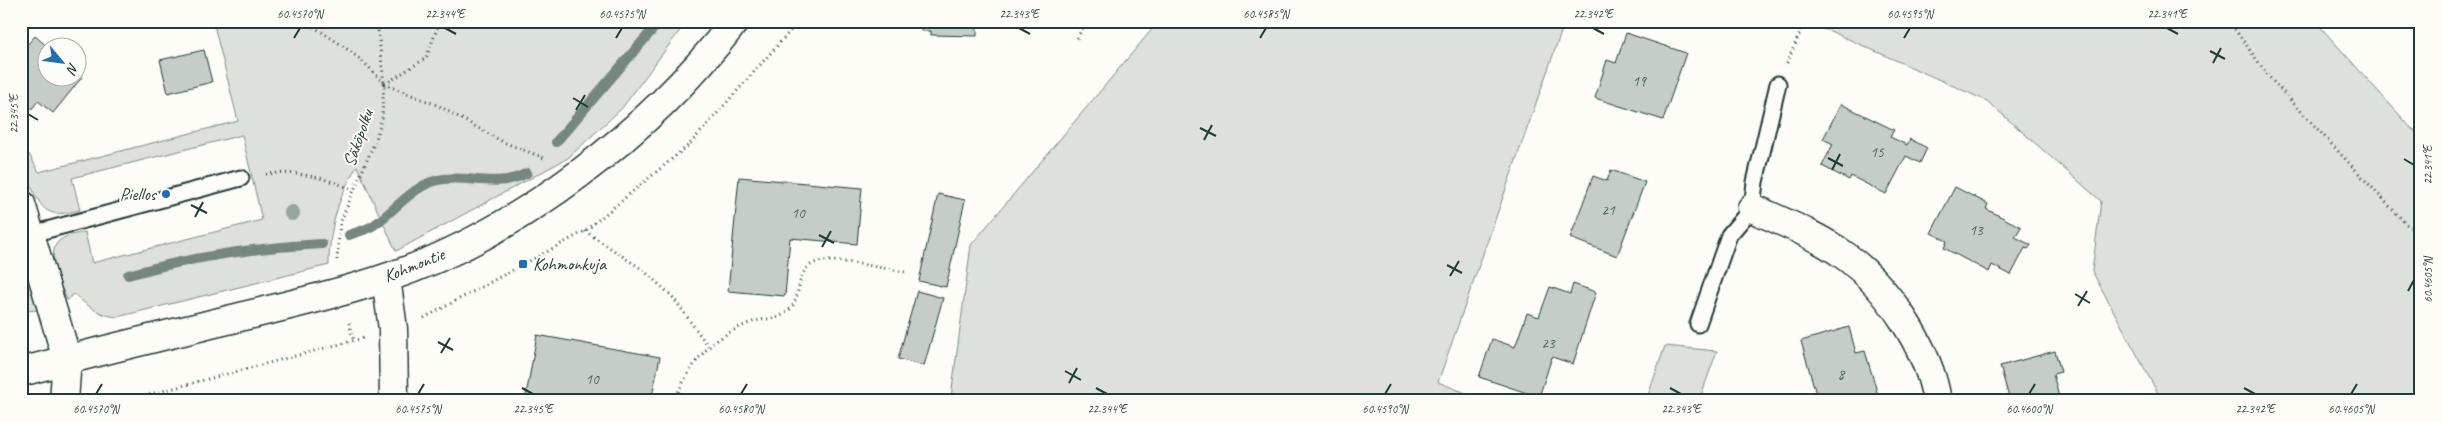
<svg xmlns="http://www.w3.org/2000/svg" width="2442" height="422" font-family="Caveat,sans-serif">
  <rect width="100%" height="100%" fill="#fdfcf7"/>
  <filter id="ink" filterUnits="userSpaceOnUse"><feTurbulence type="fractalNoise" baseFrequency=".02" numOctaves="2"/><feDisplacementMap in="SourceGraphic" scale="10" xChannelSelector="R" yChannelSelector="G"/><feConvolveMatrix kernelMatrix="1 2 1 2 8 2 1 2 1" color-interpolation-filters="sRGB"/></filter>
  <g filter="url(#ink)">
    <g fill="#dde0db" stroke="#7e8e88">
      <path d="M213 21H687L622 108 568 158 396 251 357 166C338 197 329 229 329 265L117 317C98 315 88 306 74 294L67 300C61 287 45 252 59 241 65 235 77 234 85 232L92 263 262 220 242 135 72 178 80 210C46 219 43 211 29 182 25 174 21 169 21 160L29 154 39 172 238 121Z"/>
      <polygon points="1159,21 1565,21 1438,382 1486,401 947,401 951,397 971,245"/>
      <polygon points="1795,21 2315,21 2413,130 2421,135 2421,401 2162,401 2092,271 2101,201 1987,101 1830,31"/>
      <polygon points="21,252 37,310 27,311 26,320 21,325"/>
      <polygon points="1665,346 1717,351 1699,401 1646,401"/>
    </g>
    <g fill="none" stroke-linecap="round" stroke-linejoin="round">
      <g stroke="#75877f" stroke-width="10">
        <polyline points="556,142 660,21"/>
        <path d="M349 235C357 232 367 230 374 225 396 210 415 182 444 179 472 176 500 188 527 173"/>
        <path d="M128 275C191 257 258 247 322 244"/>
      </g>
    </g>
    <g fill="#c6cdc7" stroke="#1f3d34">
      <polygon points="921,21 977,21 977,36 931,35 931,31 921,31"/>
      <polygon points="1626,33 1686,53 1663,120 1595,98 1607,60 1616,63"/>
      <polygon points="35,36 49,48 48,78 78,78 78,71 83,76 53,113 38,101 31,110 21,102 23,89 21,88 21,44 25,47"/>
      <polygon points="204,50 212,82 168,93 160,60"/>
      <polygon points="1841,104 1894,130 1890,137 1907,145 1910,139 1927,148 1920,163 1906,156 1886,194 1851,176 1849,180 1822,166 1833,144 1823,139"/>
      <polygon points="1611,170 1645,182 1617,256 1570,238 1593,176 1607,181"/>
      <polygon points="739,177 862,188 857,244 790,238 785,296 728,291"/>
      <polygon points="1955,187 1988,204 1986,209 2021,227 2015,237 2031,245 2028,249 2025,248 2011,275 1992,265 1989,272 1944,248 1947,241 1931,233"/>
      <polygon points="938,194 965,200 946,287 919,281"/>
      <polygon points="1573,284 1596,292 1573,364 1552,357 1539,397 1479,377 1492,339 1515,347 1527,313 1539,317 1550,287 1570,294"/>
      <polygon points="917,291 943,298 924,366 898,359"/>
      <polygon points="1849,327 1856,353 1865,351 1878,395 1867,398 1867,401 1818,401 1801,341"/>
      <polygon points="537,335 660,357 651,401 525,401"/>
      <polygon points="2055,351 2061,372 2053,374 2060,401 2010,401 2000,366"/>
    </g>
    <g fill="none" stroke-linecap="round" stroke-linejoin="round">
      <defs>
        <g id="lane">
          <polyline points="32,234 241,178"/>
          <polyline points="1698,324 1729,235 1752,208 1755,182 1778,84"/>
        </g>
        <g id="street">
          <polyline points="21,204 67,359 64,401"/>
          <path d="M1752 208C1783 222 1816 235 1844 255 1887 286 1929 348 1937 401"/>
          <polyline points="386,278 393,329 394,401"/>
        </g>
        <path id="secondary" d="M21 372C94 352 167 335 240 317 289 305 339 294 386 278 518 234 651 131 735 21"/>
      </defs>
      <use href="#lane" stroke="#1f3d34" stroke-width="19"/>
      <use href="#street" stroke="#1f3d34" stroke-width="31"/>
      <use href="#secondary" stroke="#1f3d34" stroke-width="31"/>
      <g stroke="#1f3d34" stroke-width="3" stroke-dasharray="1 4" stroke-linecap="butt">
        <path d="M305 21C334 40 363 57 384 84L382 118 376 139 340 223 337 260"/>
        <polyline points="377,21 384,83"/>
        <polyline points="2229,21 2269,77 2406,224 2421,235"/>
        <polyline points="1077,38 1087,21"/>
        <polyline points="1787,63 1799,35 1802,21"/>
        <polyline points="384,84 439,106 503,142 547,159"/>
        <polyline points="385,84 426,58 440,21"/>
        <path d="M266 174C296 171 325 177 353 190"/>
        <polyline points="585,231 643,270 672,296 708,346"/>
        <polyline points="424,318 585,231 690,144 799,21"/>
        <polyline points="349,323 354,341"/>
        <polyline points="125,401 363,338"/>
        <path d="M674 401C693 360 708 339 752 322 767 317 777 322 790 309 802 296 795 272 814 263 831 256 885 269 905 272"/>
      </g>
      <use href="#lane" stroke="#fdfcf7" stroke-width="15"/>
      <use href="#street" stroke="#fdfcf7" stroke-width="28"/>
      <use href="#secondary" stroke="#fdfcf7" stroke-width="28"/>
    </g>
    <circle fill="#98a59e" cx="292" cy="213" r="8"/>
  </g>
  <path fill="none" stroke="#1f3d34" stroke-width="2" d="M445 28 456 34M1019 28 1030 34M1593 28 1604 34M2167 28 2178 34M294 38 300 28M616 38 622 28M1260 38 1266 28M1904 38 1910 28M2210 51 2225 59M2213 63 2221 48M573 98 588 107M576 110 585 95M28 114 38 120M1200 128 1216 136M1204 140 1212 125M1828 158 1843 166M2404 159 2414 165M1832 170 1840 154M191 205 207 213M195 217 203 202M819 235 834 243M822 247 831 231M1447 265 1462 273M1450 276 1459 261M2408 291 2414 280M2075 294 2090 303M2078 306 2087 291M438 342 453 350M441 353 450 338M1065 371 1081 380M1069 383 1077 368M522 388 533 394M1096 388 1107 394M1670 388 1681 394M2244 388 2255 394M96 394 102 384M418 394 424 384M741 394 747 384M1385 394 1391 384M2029 394 2035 384M2351 394 2357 384"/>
  <g fill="#1f6fb2" stroke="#fdfcf7" stroke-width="2">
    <circle cx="166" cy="194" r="5"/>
    <rect x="518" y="259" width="10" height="10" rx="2.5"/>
  </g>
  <g text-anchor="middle" stroke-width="4" stroke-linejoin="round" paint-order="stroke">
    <g font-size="15" fill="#496159">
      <text x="1639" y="86">19</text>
      <text x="1877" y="157">15</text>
      <text x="1608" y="215">21</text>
      <text x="798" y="218">10</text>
      <text x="1976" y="235">13</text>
      <text x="1548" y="348">23</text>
      <text x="1841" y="379">8</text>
      <text x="592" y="384">10</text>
    </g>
    <g font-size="18" fill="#1f3d34" stroke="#fdfcf7">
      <text transform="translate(358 138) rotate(-71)" y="6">Säköpolku</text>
      <text transform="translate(414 265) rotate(-22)" y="6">Kohmontie</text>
    </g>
    <g font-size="18" fill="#1f3d34" stroke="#fdfcf7" text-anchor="end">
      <text x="156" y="200">Piellos</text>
      <text x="533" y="270" text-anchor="start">Kohmonkuja</text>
    </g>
  </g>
  <rect width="2442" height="422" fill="none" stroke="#fdfcf7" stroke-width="55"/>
  <g transform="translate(62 62) rotate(119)"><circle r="24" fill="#fdfcf7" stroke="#a4b0a9"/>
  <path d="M0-4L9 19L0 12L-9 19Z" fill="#1f6fb2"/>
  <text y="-8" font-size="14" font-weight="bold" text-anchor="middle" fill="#1f3d34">N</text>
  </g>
  <rect x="28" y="28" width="2386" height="366" fill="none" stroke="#1f3d34" stroke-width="2"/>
  <g font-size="12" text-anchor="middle" fill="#1f3d34">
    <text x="300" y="18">60.4570°N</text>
    <text x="445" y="18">22.344°E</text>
    <text x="622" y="18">60.4575°N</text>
    <text x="1019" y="18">22.343°E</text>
    <text x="1266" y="18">60.4585°N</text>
    <text x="1593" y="18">22.342°E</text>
    <text x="1910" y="18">60.4595°N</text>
    <text x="2167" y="18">22.341°E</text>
    <text transform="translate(14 114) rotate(-90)" y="4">22.345°E</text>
    <text transform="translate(2428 165) rotate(-90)" y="4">22.341°E</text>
    <text transform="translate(2428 280) rotate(-90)" y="4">60.4605°N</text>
    <text x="96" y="413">60.4570°N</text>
    <text x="418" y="413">60.4575°N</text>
    <text x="533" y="413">22.345°E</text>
    <text x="741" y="413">60.4580°N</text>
    <text x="1107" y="413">22.344°E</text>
    <text x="1385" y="413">60.4590°N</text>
    <text x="1681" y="413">22.343°E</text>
    <text x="2029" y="413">60.4600°N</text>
    <text x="2255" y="413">22.342°E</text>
    <text x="2351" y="413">60.4605°N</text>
  </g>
</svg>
